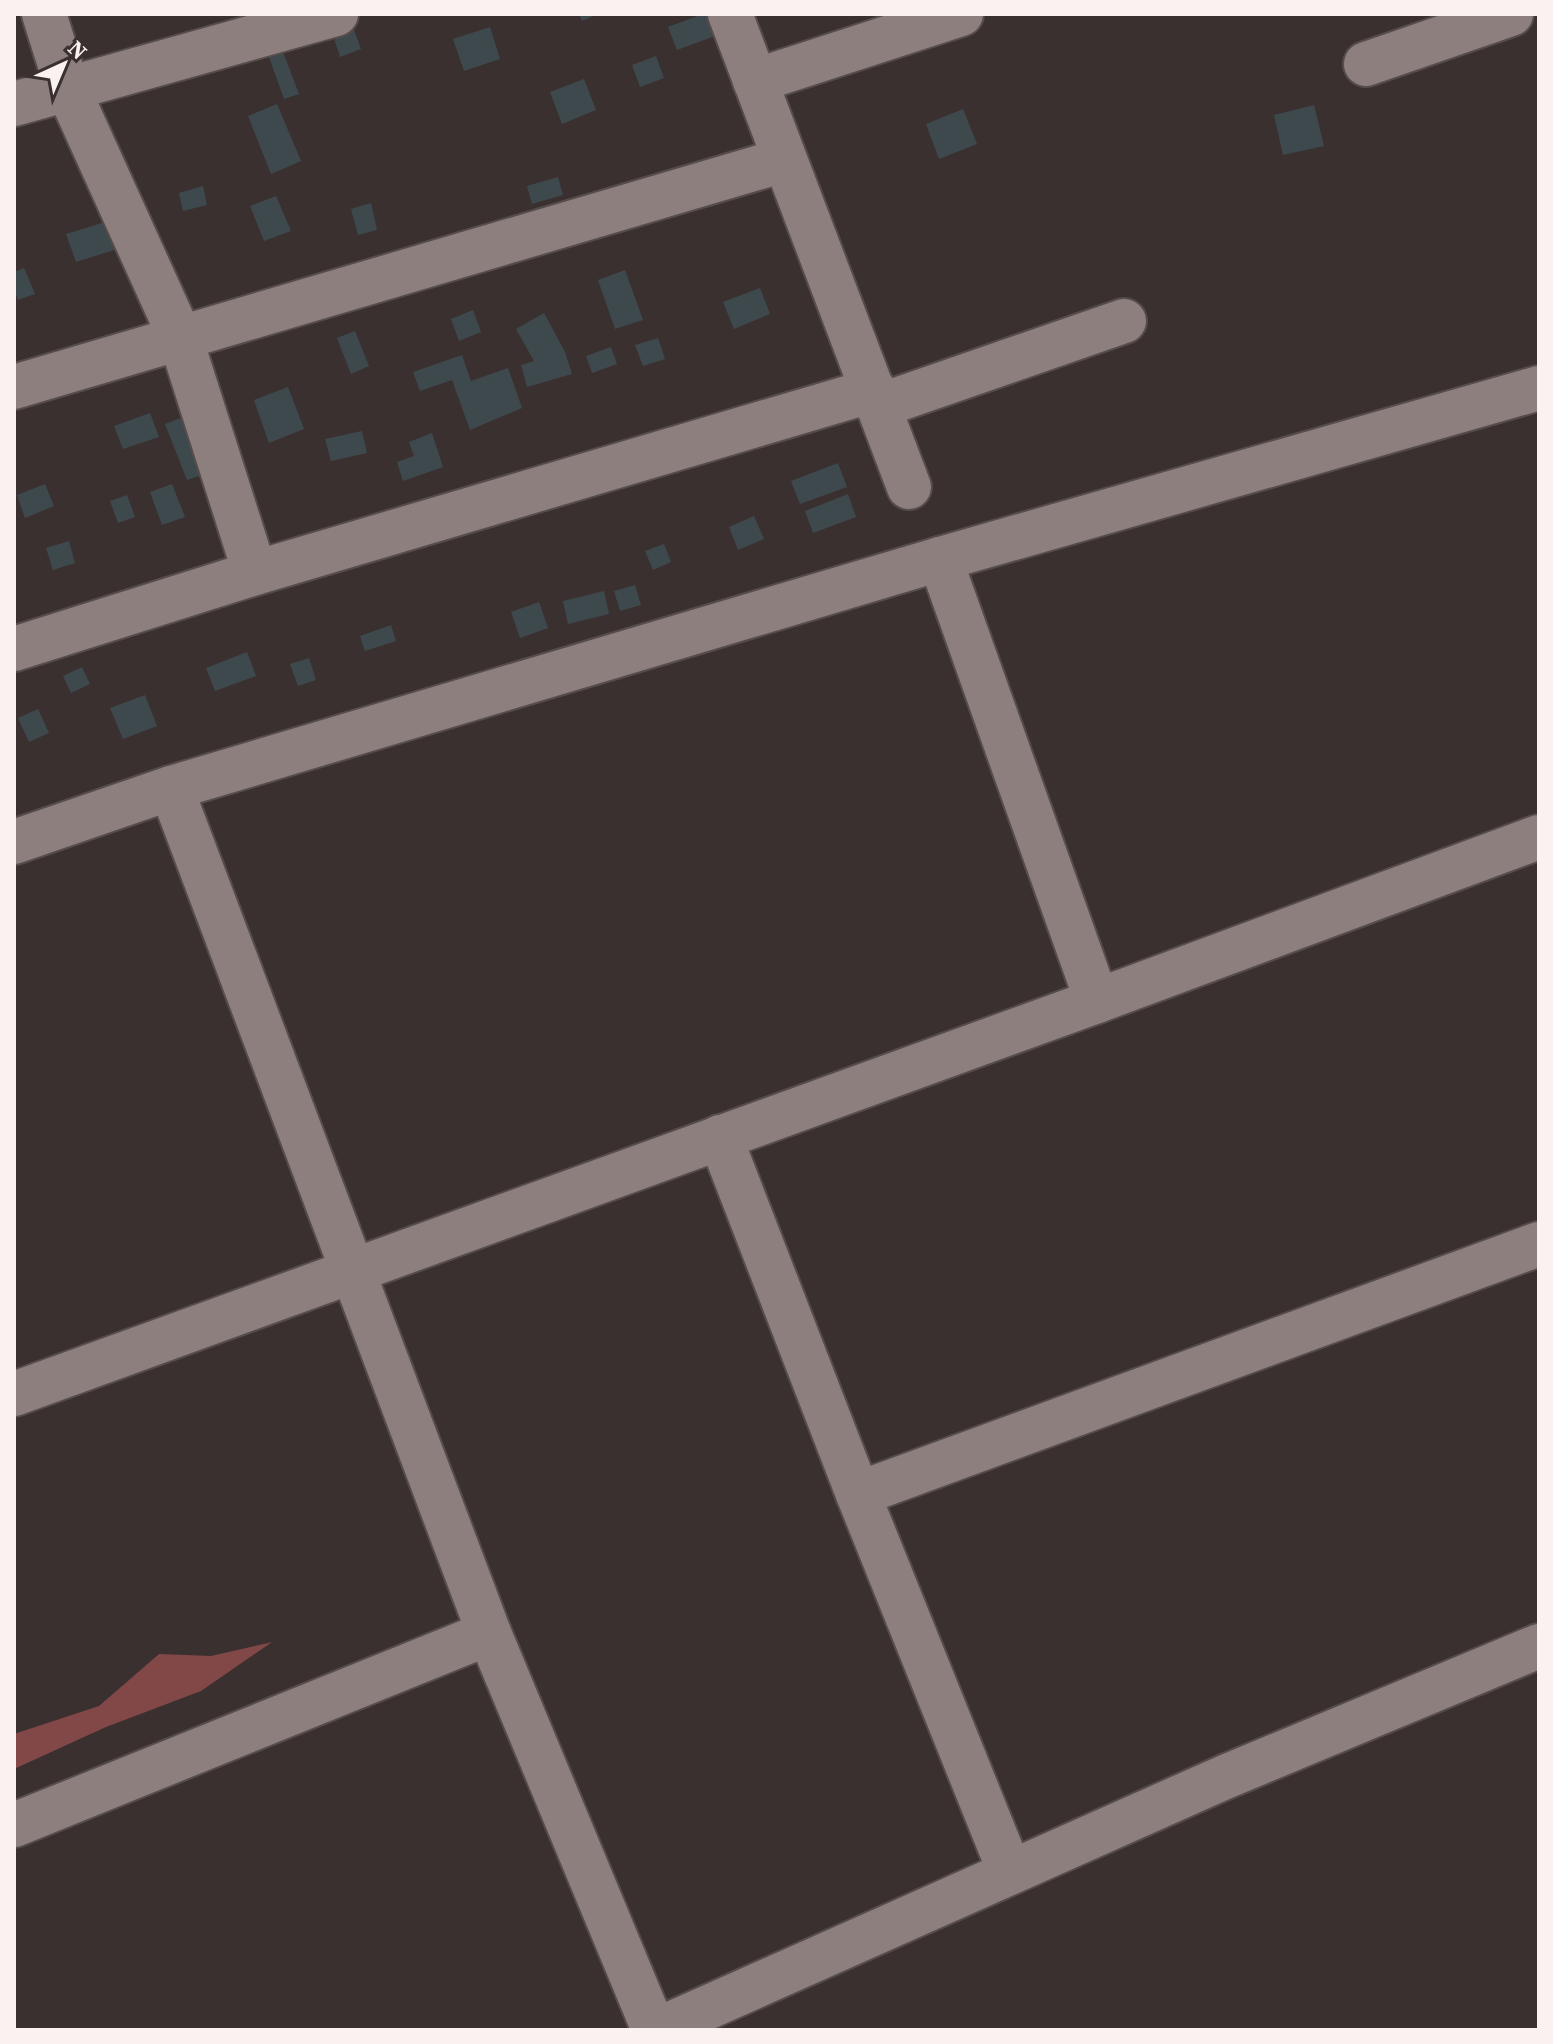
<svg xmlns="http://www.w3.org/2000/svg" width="1553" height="2044" font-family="'Source Serif 4',serif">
  <rect width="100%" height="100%" fill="#3b3030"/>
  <polygon fill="#824747" points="272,1642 201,1691 106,1727 14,1769 14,1734 99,1706 159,1654 211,1656"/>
  <g fill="#3e494d">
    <polygon points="579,14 598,14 582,21"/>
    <polygon points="703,14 707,14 715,36 677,50 668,27"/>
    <polygon points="490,27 500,59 464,71 453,39"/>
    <polygon points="354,30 361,49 340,57 334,38"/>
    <polygon points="283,52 299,94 284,99 269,57"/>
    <polygon points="656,56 664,78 640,87 632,65"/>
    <polygon points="584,79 596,110 562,124 550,92"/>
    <polygon points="277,104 301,161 271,174 248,116"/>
    <polygon points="1314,105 1324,146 1283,155 1274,115"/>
    <polygon points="963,109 977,144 939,159 926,124"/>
    <polygon points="558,177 563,195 532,204 527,186"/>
    <polygon points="203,186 207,205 183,211 179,193"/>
    <polygon points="276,196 291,231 264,241 250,206"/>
    <polygon points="371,203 377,230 358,235 351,209"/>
    <polygon points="105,222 114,250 76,262 66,234"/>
    <polygon points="24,268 35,294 18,300 14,290 14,272"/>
    <polygon points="625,270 643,320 615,329 598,280"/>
    <polygon points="760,288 770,314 734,329 723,302"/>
    <polygon points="473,310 481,332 459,341 451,319"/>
    <polygon points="544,313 565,352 572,374 527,387 521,365 534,361 516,329"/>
    <polygon points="355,331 369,366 351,374 337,338"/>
    <polygon points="658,338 665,359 643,366 635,345"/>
    <polygon points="611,347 617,364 592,373 586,356"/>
    <polygon points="462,355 471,381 508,368 522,408 470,430 452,380 420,391 413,372"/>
    <polygon points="288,387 304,429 269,443 254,400"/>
    <polygon points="150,413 159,437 123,449 114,426"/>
    <polygon points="188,415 210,472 187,480 165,424"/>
    <polygon points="362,431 367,453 331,461 325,439"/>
    <polygon points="432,433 443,467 403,481 397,462 414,456 409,442"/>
    <polygon points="838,463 847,487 800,504 791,481"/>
    <polygon points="45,484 54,506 25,518 17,495"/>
    <polygon points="172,484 185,517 162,525 150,492"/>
    <polygon points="848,494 856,517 813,533 805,511"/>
    <polygon points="127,495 135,517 118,523 110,501"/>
    <polygon points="754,516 764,539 738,550 729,527"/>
    <polygon points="69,541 75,563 53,570 46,548"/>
    <polygon points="664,544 671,562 653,570 645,551"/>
    <polygon points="635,585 641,605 620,611 614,591"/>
    <polygon points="604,591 609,614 568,624 563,601"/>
    <polygon points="539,602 548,628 520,638 511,612"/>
    <polygon points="391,625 396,641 365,651 360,636"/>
    <polygon points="247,652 256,676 215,691 206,668"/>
    <polygon points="309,658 316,680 298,686 290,664"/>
    <polygon points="82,667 90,684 71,693 63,676"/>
    <polygon points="145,695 157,726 123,739 110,708"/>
    <polygon points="38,709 49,733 29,742 18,718"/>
  </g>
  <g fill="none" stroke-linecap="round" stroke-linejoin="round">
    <defs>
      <g id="minor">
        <polyline points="44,14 67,87 180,337 255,573"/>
        <polyline points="730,14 909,487"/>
        <polyline points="1366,64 1511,14"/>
        <polyline points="755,81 961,14"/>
        <polyline points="14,104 336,14"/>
        <polyline points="14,387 784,160"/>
        <polyline points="879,406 1124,321"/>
        <polyline points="940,559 1097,1001"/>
        <polyline points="14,649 255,573 874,390"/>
        <polyline points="171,788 489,1633 654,2030"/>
        <polyline points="14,842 171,788 940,559 1539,388"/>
        <polyline points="720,1137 858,1494 1010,1872"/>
        <polyline points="14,1394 1097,1001 1539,837"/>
        <polyline points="858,1494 1539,1244"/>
        <polyline points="14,1825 489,1633"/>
        <polyline points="657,2030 1225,1777 1539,1646"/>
      </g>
    </defs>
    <use href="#minor" stroke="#564c4c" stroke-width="48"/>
    <use href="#minor" stroke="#8c7f7e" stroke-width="44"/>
  </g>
  <rect width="1553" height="2044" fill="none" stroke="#f9f2f1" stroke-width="32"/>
  <g transform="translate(64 64) rotate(44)" stroke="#3b3030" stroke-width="6" paint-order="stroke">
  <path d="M0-6L14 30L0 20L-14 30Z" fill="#f9f2f1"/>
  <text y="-12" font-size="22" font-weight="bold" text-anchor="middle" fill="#f9f2f1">N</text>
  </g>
</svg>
